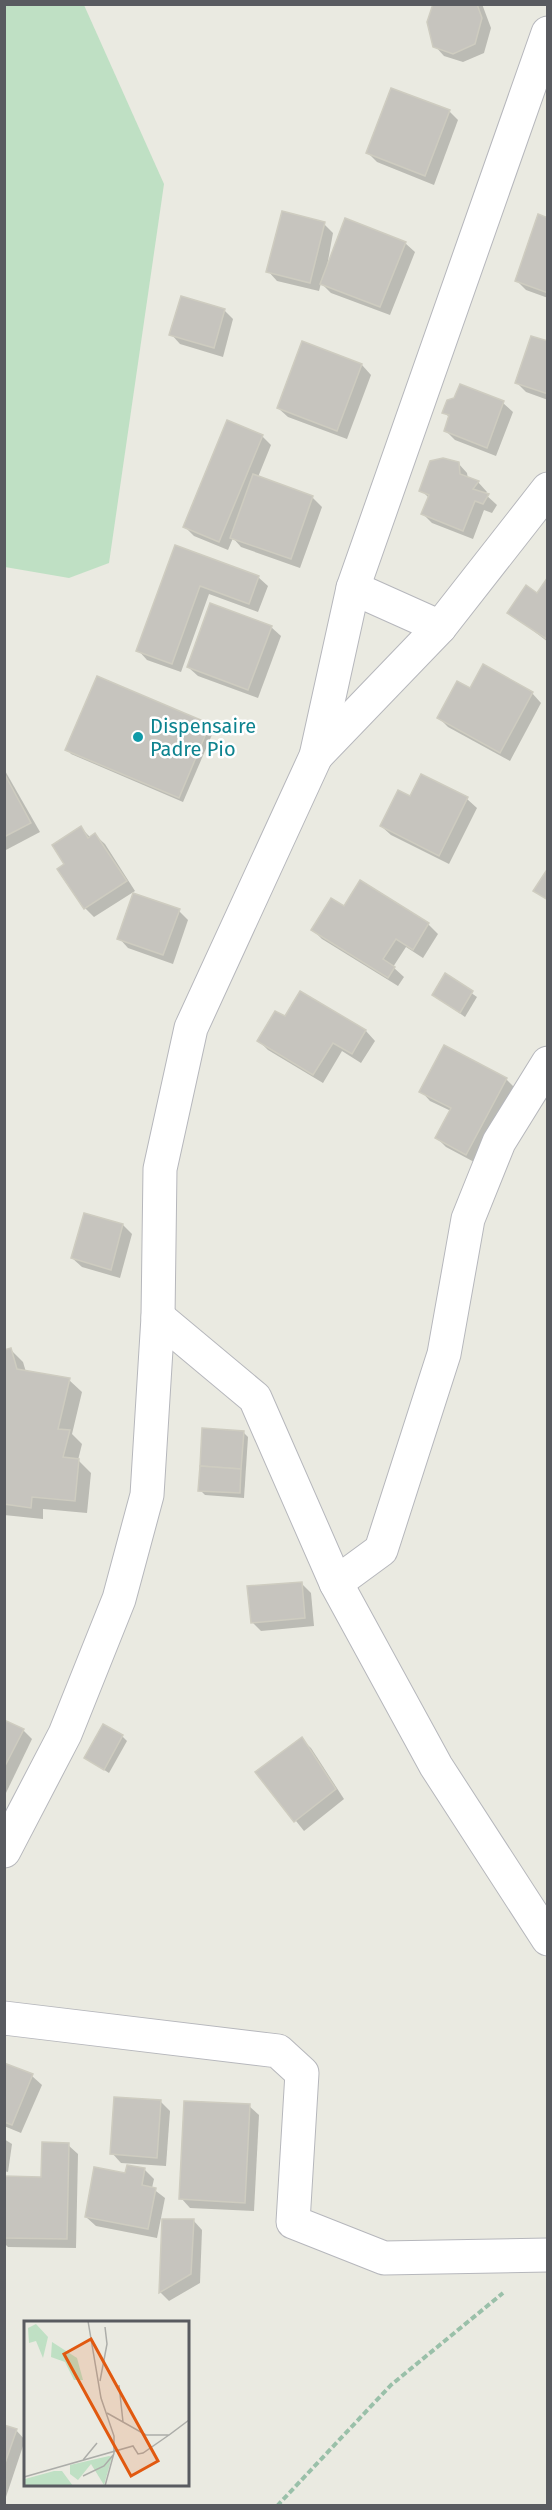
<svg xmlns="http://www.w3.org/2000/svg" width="552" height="2510" font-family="'Fira Sans',sans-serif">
  <rect width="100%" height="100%" fill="#eaeae1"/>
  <polygon fill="#bfe0c4" points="4,5 84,5 164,184 109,563 69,578 5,567"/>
  <g fill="#0003">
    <polygon points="435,4 482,4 491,28 484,53 463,62 444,56 435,46"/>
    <polygon points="449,111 458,120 434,185 377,162 368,153"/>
    <polygon points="548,219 548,298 526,290 516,280"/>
    <polygon points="324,224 333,233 326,272 405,243 415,252 390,315 331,293 321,283 319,291 277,281 268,271"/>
    <polygon points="224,310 233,319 223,357 180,344 171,334"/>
    <polygon points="303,343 362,365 371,375 347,439 288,417 278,408"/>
    <polygon points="548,343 548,400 526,392 517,383"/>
    <polygon points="503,403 513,412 496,456 455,440 445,430 450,418 444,412"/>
    <polygon points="262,436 271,445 258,477 312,497 322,507 300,568 241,547 233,538 228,550 194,536 185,527"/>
    <polygon points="458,463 467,473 468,479 478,482 487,492 485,494 497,505 492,513 484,510 473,539 432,523 423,514 429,498 421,490"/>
    <polygon points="176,547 258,577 268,586 258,612 209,594 181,672 147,660 138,650"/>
    <polygon points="548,580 548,642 509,612 537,595"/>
    <polygon points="271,627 281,636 258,698 198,676 188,667"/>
    <polygon points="98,678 210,726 214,730 183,802 71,754 67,749"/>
    <polygon points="532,693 541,703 510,761 448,727 439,718"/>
    <polygon points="4,769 40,832 4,851"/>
    <polygon points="422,776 467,799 477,808 449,864 391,835 381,826 411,798"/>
    <polygon points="81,828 91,838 95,835 105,844 135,891 94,917 85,908 66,864"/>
    <polygon points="360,882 428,924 438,934 423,958 406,947 393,967 404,977 398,986 322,939 313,930 344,908"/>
    <polygon points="179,911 188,920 173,964 128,948 119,938"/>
    <polygon points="446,975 477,997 465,1017 434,995"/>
    <polygon points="301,993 366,1031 375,1041 361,1063 342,1051 323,1083 268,1050 259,1041 286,1018"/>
    <polygon points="506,1079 515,1088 476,1163 446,1147 437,1138 451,1111 430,1101 421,1091"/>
    <polygon points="123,1225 132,1234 120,1278 82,1267 72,1258"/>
    <polygon points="11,1350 23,1362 26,1372 69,1380 82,1392 72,1434 82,1444 78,1460 91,1473 87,1513 43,1509 43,1519 4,1515 4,1352"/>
    <polygon points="243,1432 248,1437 244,1498 205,1495 200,1490"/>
    <polygon points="301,1583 311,1593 314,1626 261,1631 252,1622"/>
    <polygon points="4,1721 23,1730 32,1739 5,1795"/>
    <polygon points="122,1736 127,1741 109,1773 86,1758"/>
    <polygon points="301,1739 311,1748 344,1799 304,1831 257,1772"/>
    <polygon points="4,2064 32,2076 42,2085 21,2133 4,2126"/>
    <polygon points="161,2102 170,2111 166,2166 121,2163 112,2153"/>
    <polygon points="249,2106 259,2115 254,2211 190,2208 181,2198"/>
    <polygon points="4,2139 12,2144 8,2172 4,2171"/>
    <polygon points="68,2145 78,2154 76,2248 8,2247 4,2243 4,2178 42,2179"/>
    <polygon points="144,2169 154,2179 152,2188 165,2198 157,2238 96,2226 86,2217 127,2175"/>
    <polygon points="193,2220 202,2230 200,2283 169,2301 160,2292 163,2221"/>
    <polygon points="4,2426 16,2430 25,2440 6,2497"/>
  </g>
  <g fill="#c6c4be" stroke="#ceccc0" stroke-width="1.5">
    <polygon points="433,4 477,4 482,18 475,44 453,54 433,47 427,22"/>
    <polygon points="391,88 450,110 425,176 366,153"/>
    <polygon points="282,211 325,222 310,283 266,272"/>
    <polygon points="538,214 548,218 548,293 515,281"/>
    <polygon points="345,218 406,242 380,307 320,284"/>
    <polygon points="181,296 225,309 214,348 169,335"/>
    <polygon points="531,336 548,341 548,394 515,383"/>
    <polygon points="302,341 362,364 337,431 277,408"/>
    <polygon points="460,384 504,401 487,448 444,431 449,415 442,413 447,400 454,398"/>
    <polygon points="227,420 263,435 219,542 183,527"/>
    <polygon points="443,458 459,462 460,474 479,481 473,489 489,494 483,504 475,501 463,531 421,514 429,495 419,491 430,461"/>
    <polygon points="253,474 313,496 291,559 230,538"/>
    <polygon points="175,545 259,576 249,604 200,586 172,664 136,651"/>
    <polygon points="548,577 548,640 507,613 526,585 537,593"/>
    <polygon points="210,603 272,626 248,690 187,667"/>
    <polygon points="483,664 533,692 500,753 437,718 457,681 470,688"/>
    <polygon points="97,676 210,724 179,798 65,750"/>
    <polygon points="4,773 31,823 4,837"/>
    <polygon points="421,774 468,797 439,856 380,826 398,790 410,796"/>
    <polygon points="81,826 88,838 95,833 127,881 84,909 57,869 64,864 52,845"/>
    <polygon points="548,868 548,900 533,891"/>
    <polygon points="360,880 429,923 413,950 396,939 383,959 395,967 388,978 311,930 331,898 344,906"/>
    <polygon points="133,893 180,909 163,955 117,939"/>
    <polygon points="445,973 473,991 460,1013 432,995"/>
    <polygon points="300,991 366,1030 352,1054 333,1043 313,1075 257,1041 275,1011 285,1016"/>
    <polygon points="444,1045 507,1078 466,1155 435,1138 451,1108 419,1092"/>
    <polygon points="84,1213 123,1224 111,1270 71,1258"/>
    <polygon points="11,1348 17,1369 70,1378 58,1429 70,1430 63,1457 79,1459 75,1501 32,1497 31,1508 4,1504 4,1350"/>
    <polygon points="202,1428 244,1431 241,1469 200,1466"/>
    <polygon points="200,1466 241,1469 240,1493 198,1491"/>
    <polygon points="302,1582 305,1618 251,1623 247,1586"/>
    <polygon points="4,1720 24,1729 4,1768"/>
    <polygon points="103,1724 123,1735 104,1770 84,1758"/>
    <polygon points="302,1737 336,1789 294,1822 255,1772"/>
    <polygon points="4,2063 33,2074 12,2125 4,2122"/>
    <polygon points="114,2097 161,2100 157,2158 110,2154"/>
    <polygon points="184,2101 250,2104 245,2203 179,2199"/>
    <polygon points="42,2142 69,2143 67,2239 4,2238 4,2176 41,2177"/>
    <polygon points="127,2165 145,2168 142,2185 156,2188 148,2229 85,2217 94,2167 125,2173"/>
    <polygon points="162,2219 194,2219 191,2274 159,2293"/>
    <polygon points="4,2425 17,2429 4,2466"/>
  </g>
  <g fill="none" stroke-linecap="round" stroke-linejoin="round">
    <defs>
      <g id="minor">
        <polyline points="353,588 440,627"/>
        <polyline points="316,756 440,627 548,489"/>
        <polyline points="158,1317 255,1398 336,1583 436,1766 548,1939"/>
        <polyline points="336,1583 381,1550 444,1354 468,1219 499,1142 548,1063"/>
        <polyline points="4,1851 65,1734 119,1599 147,1495 158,1317 160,1169 191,1028 316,756 353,588 548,33"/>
        <polyline points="4,2018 278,2051 302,2073 293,2222 384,2258 548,2255"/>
      </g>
    </defs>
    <use href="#minor" stroke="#b6b7bc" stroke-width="35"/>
    <polyline stroke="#9ac0a9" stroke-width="4" stroke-dasharray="6 3" stroke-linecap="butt" points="277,2506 391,2385 503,2293"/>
    <use href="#minor" stroke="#fff" stroke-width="33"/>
  </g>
  <circle fill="#0f9aa8" stroke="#fff" stroke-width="2" cx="138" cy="737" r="6"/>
  <g text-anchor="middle" stroke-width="5" stroke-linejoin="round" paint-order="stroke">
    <g font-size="20" fill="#0d838f" stroke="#fff" text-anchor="start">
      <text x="150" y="733">Dispensaire<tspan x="150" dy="23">Padre Pio</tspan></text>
    </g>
  </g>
  <g transform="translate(24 2321)">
    <rect width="165" height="165" fill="#eaeae1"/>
    <path d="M12 3 24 16 19 37 12 20 5 22 4 7ZM28 21 53 37 59 59H50L41 41 27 36ZM85 135 88 136 80 164 67 143 54 159 46 153V144ZM30 150H38L49 165H1V158Z" fill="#bfe0c4"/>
    <path fill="none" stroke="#acada9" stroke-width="1.5" d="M64 0 77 77 90 115V132L81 165M76 60 83 23 81 6M95 64 99 101M83 92 122 114H145L165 99M59 139 73 122M59 155 80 145 90 133M0 156 109 125 114 133 119 132 145 114"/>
    <path fill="#e15910" fill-opacity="0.15" stroke="#e15910" stroke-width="3" d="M67 18 134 140 107 155 40 33Z"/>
    <rect width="165" height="165" fill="none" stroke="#595b60" stroke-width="3"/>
  </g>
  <rect width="552" height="2510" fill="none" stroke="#595b60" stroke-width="12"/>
</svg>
